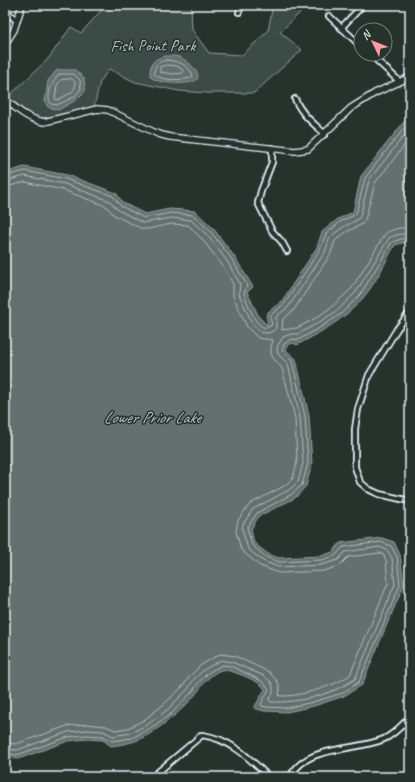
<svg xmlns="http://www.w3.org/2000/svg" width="415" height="782" font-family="Caveat,sans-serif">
  <rect width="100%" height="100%" fill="#26332d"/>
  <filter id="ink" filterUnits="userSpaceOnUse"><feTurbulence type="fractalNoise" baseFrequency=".025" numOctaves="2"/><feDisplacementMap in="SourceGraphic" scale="8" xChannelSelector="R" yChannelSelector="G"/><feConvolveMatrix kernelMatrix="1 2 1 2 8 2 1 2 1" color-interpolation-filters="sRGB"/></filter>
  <g filter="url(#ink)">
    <path fill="#3e4b47" stroke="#939ea0" d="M106 5H191L192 30 209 53 242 55 268 31 273 5H308L280 32 302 50 254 93H207L179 91 135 82 109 69 100 82 94 107 45 118C29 116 20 107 8 97L48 59 71 27 81 33Z"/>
    <g fill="#636f6d" stroke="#98a3a5">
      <path d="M166 56C170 56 175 56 179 57 185 59 202 72 197 79 192 86 157 84 151 77 150 75 150 74 150 72 151 61 156 58 166 56Z"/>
      <polygon points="57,70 75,70 84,78 85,91 76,100 58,110 48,107 45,102 48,81"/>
      <path d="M410 116V244L406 242 395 245C385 262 376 283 363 298 345 319 321 332 297 345L293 343 288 345 286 350 296 359 309 416 312 464 306 486 295 498 259 516 251 529 254 543 268 554 279 558 321 556 333 552 340 543 382 538 394 542 400 555 404 585 385 629 362 685 344 696 314 706 287 712 264 711 254 708 265 689C264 689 262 685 261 685 256 680 227 668 221 670 208 675 203 685 195 695 183 710 151 737 132 742 125 744 118 745 111 746L103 740 86 739 68 741 18 759 5 758V173L24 167 67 175 116 193 123 203 145 214 170 209 195 211 213 228 234 256 253 287 247 292 259 317 266 324 268 323 266 316 268 312 282 301 317 247 322 232 338 219 353 212 361 176 407 118Z"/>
    </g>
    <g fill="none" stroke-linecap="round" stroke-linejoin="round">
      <g stroke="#b3bdc0" stroke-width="1">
        <path d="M167 60C177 61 191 65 193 77 185 81 160 81 154 74 155 64 157 62 167 60Z"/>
        <polygon points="167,65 177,66 183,70 183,73 173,74 160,72 160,67"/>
        <path d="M59 74H74L80 80 81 89 74 97 57 105 51 104C45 95 53 81 59 74Z"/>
        <polygon points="72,79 75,82 75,88 71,93 57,100 55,99 57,85 61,80"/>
        <path d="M410 138 375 183 365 220 361 225 346 232 335 241 330 255 303 296 293 311 283 319 282 330 297 328 316 318 334 305 352 288 385 234C391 229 402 227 410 228"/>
        <path d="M5 176 25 171 66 179 113 196 121 206 144 218 171 213 193 215 210 231 231 258 247 285 244 293C248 304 254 326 266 328L272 325 270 317 271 315 285 303 320 249 326 234 340 222 356 214 365 178 410 121"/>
        <polyline points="5,181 25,176 65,184 110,201 118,210 143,223 171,218 191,220 207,235 227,261 240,284 239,294 252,323 260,332 268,333 273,331 276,328 276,317 289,306 325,252 330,237 343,227 357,220 360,217 369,180 410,128"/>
        <path d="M5 187 25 182 63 190 106 206 114 215 142 229H148L171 224 188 225 202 239 222 265 233 284V296L247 327 258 338 273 340 271 347V354L274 359 282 368 295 418 297 462 293 478 286 485 250 504 238 520 236 531 241 550 260 566 279 573 324 571 339 566 348 557 380 553 383 554 386 560 388 583 350 675C335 686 299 697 280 696L279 695 280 689 278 682 269 672 235 656 220 654 201 665 190 676 183 686 163 705 144 720 128 728 115 730 106 726 87 724 67 726 16 744 5 743"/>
        <path d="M5 749 17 750 68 732 86 730 103 731 113 736 130 733 147 725 167 710 188 689 194 679 205 669 221 660 232 662 264 676 272 683 273 688V693L269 700 271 702C299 703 331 695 355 679L395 584 392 558 387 550 380 547 345 552 338 560 321 565 278 567 263 561 248 549 242 529 243 524 253 509 289 490 298 482 303 463 300 417 288 364 278 354 277 349 278 345 283 337 291 334H298L318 323 338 310 356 292 389 238C394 235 404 233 410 234"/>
        <polyline points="5,754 17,755 68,737 86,735 103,736 112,741 132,738 149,729 171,714 192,692 199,682 209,672 222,665 231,666 262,681 269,689 261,704 262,706 265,707 287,708 313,702 343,693 359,682 400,585 397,557 391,546 381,542 343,547 335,556 321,560 279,562 266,557 252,545 247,528 257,513 292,494 302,485 308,463 305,416 292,361 282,351 284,344 292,339 298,340 321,327 341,314 360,295 392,242 405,238 410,239"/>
      </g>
      <defs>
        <g id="minor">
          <polyline points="5,10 17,21"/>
          <polyline points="239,12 241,5"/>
          <polyline points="329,16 361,46"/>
          <polyline points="341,28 363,5"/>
          <polyline points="370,54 399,81"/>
          <path d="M295 99C301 114 313 123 325 134"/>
          <polyline points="272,148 272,162 261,191 258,203 272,231 282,242 287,251"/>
          <polyline points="410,312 397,329 369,375 358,409 355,429 355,467 360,482 368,489 379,494 410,501"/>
          <path d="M152 777 202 735C231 739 249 758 269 777"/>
          <path d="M290 777C307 744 354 752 384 739 395 734 402 725 410 717"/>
        </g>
        <g id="tertiary">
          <polyline points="5,44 14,30 22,5"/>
          <path d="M5 99C18 110 27 119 44 122L97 109 108 110 158 134 170 137 295 151 308 149 351 108 375 93 410 77"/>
        </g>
      </defs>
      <use href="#minor" stroke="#e8f1f8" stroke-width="8"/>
      <use href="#tertiary" stroke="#e8f1f8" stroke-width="8"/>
      <use href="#minor" stroke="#26332d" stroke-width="4.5"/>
      <use href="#tertiary" stroke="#26332d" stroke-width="5.5"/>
    </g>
  </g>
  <g text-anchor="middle" stroke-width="3" stroke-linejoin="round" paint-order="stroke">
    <g font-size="16" fill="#b5bfc3" stroke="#26332d">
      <text x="153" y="51">Fish Point Park</text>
    </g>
    <g font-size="17" font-style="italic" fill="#b3bdc0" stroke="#26332d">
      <text x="152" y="423">Lower Prior Lake</text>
    </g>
  </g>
  <rect width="415" height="782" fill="none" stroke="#26332d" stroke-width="20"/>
  <rect x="10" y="10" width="395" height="762" fill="none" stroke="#e8f1f8" stroke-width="1.5" filter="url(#ink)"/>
  <g transform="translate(373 42) rotate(313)"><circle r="19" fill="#26332d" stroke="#747f7e"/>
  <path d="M0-3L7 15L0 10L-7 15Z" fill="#ff9aa2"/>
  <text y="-6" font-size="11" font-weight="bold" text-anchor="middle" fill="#e8f1f8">N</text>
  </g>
</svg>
